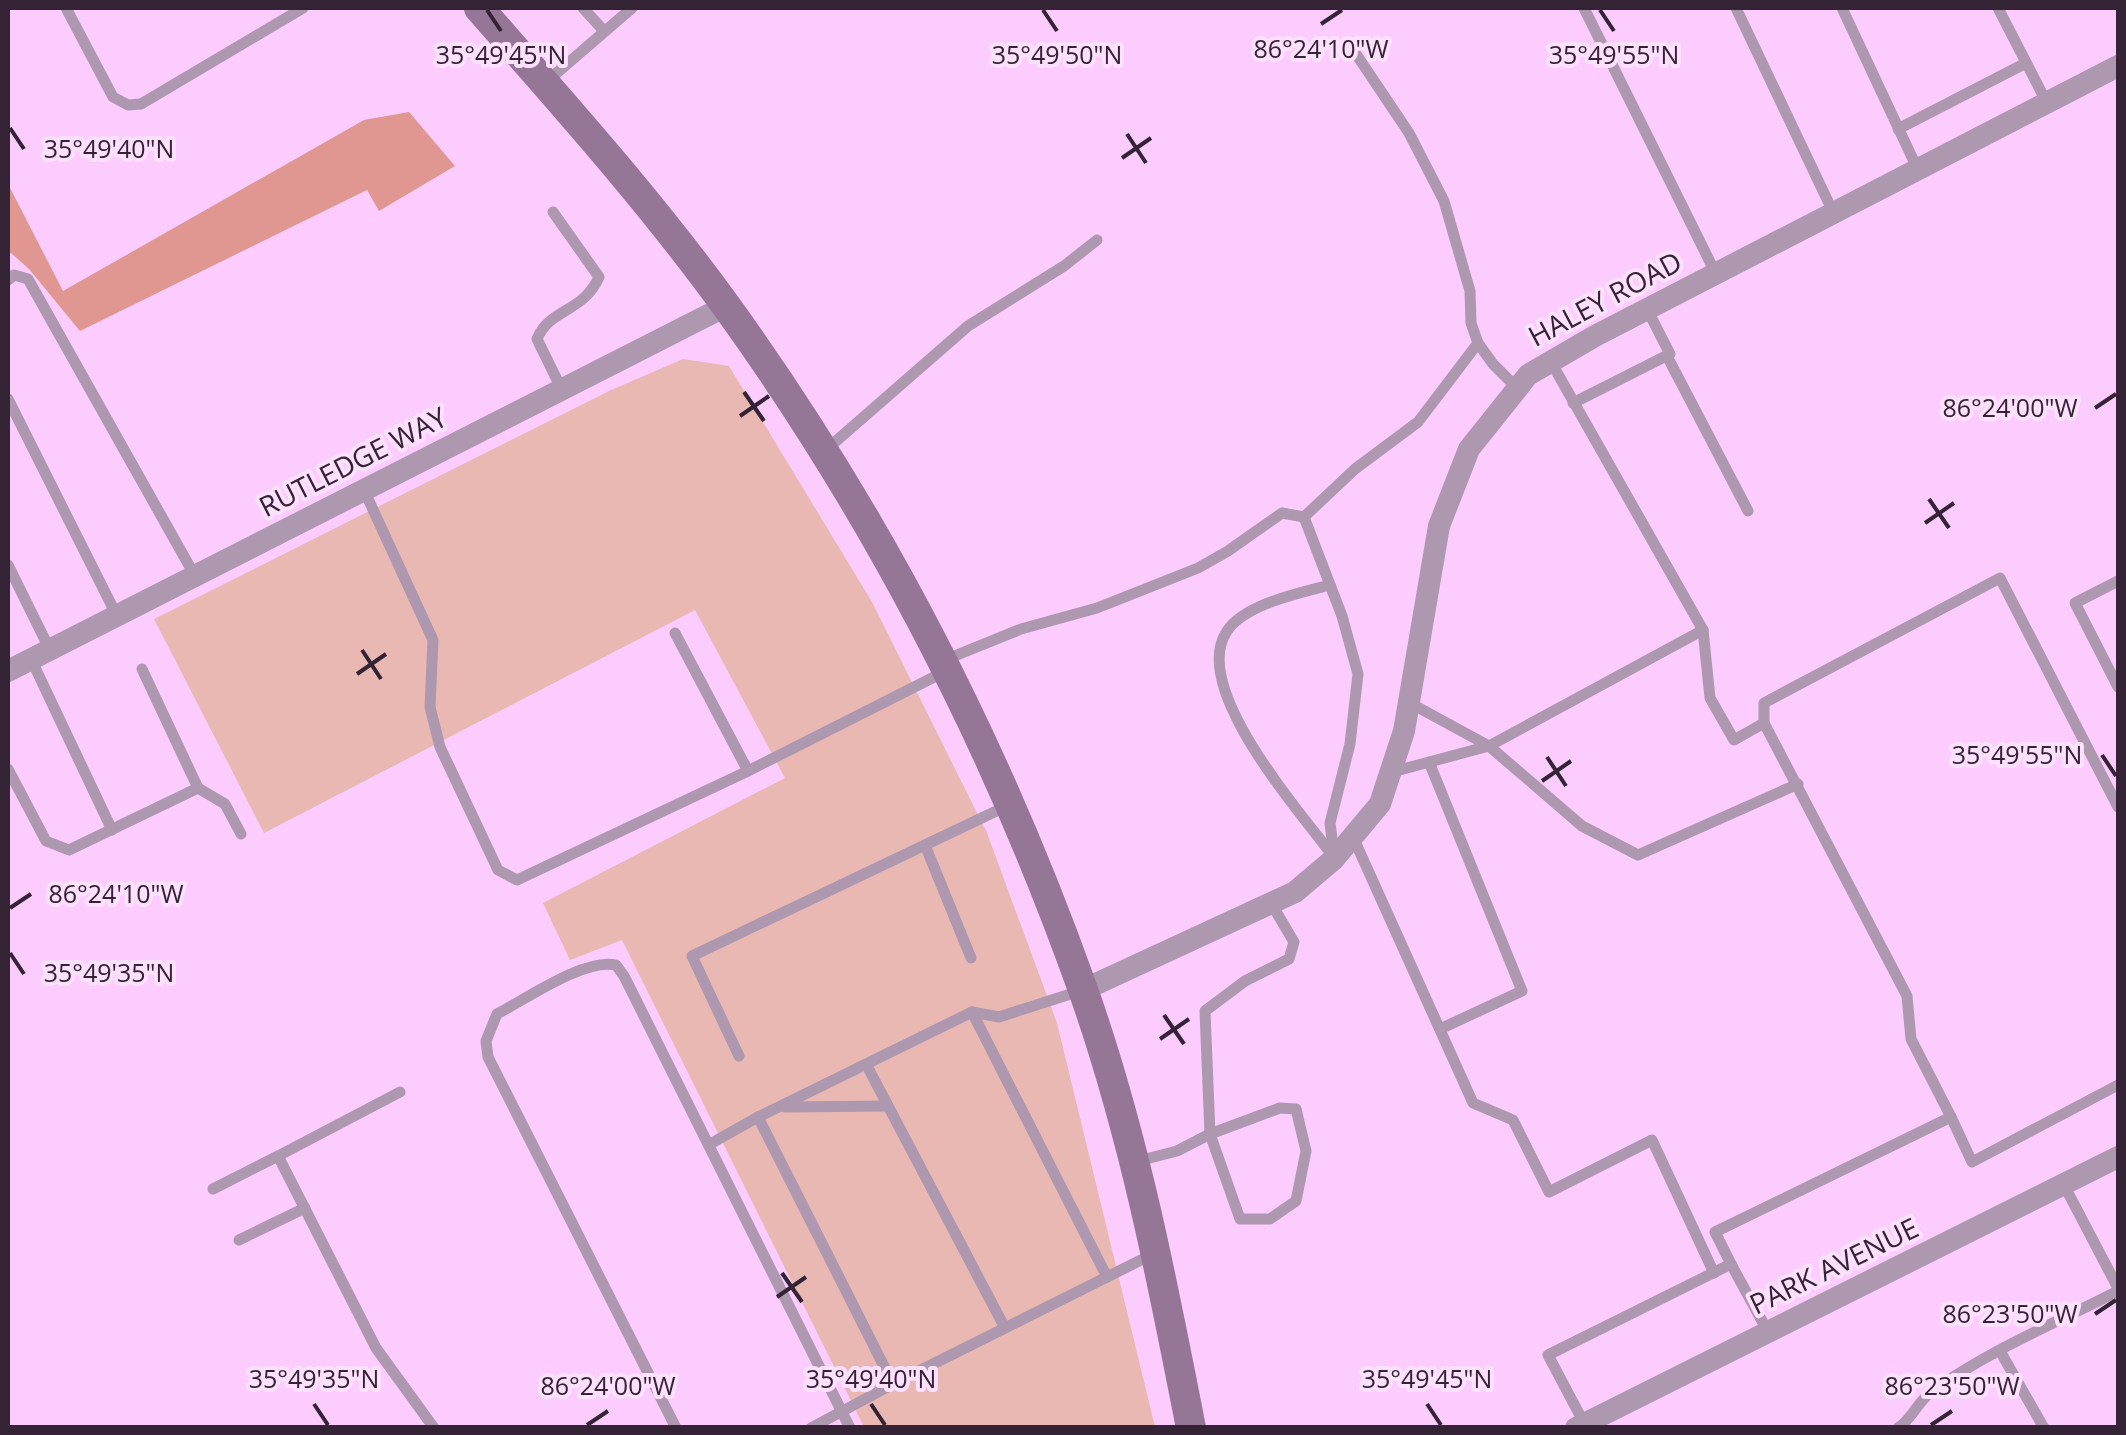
<svg xmlns="http://www.w3.org/2000/svg" width="2126" height="1435" font-family="'Open Sans',sans-serif">
  <rect width="100%" height="100%" fill="#fbccfd"/>
  <polygon fill="#e9b8b3" points="683,359 729,366 872,602 987,833 1057,1023 1155,1427 864,1427 622,940 570,960 543,903 785,778 695,610 264,833 154,619 609,391"/>
  <polygon fill="#e19791" points="409,112 455,166 379,211 367,190 80,331 29,269 11,253 8,254 8,184 63,291 364,120"/>
  <g fill="none" stroke-linecap="round" stroke-linejoin="round">
    <g stroke="#ae98af" stroke-width="11">
      <polyline points="66,8 113,97 128,105 141,104 303,8"/>
      <polyline points="583,8 604,31"/>
      <polyline points="1584,8 1716,274"/>
      <polyline points="1736,8 1834,214"/>
      <polyline points="1842,8 1918,170"/>
      <polyline points="1998,8 2047,103"/>
      <polyline points="1352,48 1409,133 1444,201 1470,291 1471,323 1478,343 1493,364 1517,388"/>
      <polyline points="545,83 632,8"/>
      <polyline points="1898,129 2026,63"/>
      <path d="M553 212 599 277C583 313 550 308 537 339L562 390"/>
      <polyline points="8,280 14,275 28,279 195,576"/>
      <polyline points="1667,356 1748,511"/>
      <polyline points="1551,362 1703,630 1710,698 1734,740 1764,723 1907,996 1911,1039 1951,1117 1715,1232 1731,1264"/>
      <polyline points="8,399 117,616"/>
      <polyline points="1573,403 1670,354 1647,309"/>
      <polyline points="827,449 968,326 1064,266 1097,240"/>
      <polyline points="364,490 433,640 430,707 440,747 498,870 517,880 748,771 944,672"/>
      <polyline points="8,565 50,650"/>
      <polyline points="2118,581 2075,603 2118,687"/>
      <path d="M1330 585C1300 593 1245 604 1227 631 1189 687 1299 810 1332 855"/>
      <polyline points="675,633 748,771"/>
      <polyline points="31,659 112,830"/>
      <polyline points="942,661 1021,629 1097,608 1198,568 1228,551 1282,513 1304,517"/>
      <polyline points="142,669 198,788 225,804 241,834"/>
      <polyline points="1410,703 1489,746 1582,826 1638,855 1798,784"/>
      <polyline points="1764,723 1764,703 2000,578 2118,807"/>
      <polyline points="1429,762 1522,991 1440,1029"/>
      <polyline points="8,769 46,841 69,850 198,788"/>
      <polyline points="1392,772 1489,746 1703,630"/>
      <polyline points="1353,837 1473,1103 1513,1120 1549,1192 1652,1140 1714,1273"/>
      <polyline points="925,845 971,958"/>
      <polyline points="1334,855 1330,823 1350,744 1358,674 1342,616 1304,517 1355,469 1418,422 1478,343"/>
      <polyline points="972,1012 1107,1277"/>
      <polyline points="739,1056 692,956 1009,805"/>
      <polyline points="866,1064 1005,1328"/>
      <polyline points="400,1092 278,1156 376,1348 434,1428"/>
      <polyline points="785,1107 888,1106"/>
      <polygon points="1280,1108 1296,1109 1306,1151 1296,1201 1270,1219 1240,1219 1210,1134"/>
      <polyline points="758,1117 972,1012 999,1017 1083,990"/>
      <polyline points="1951,1117 1972,1162 2118,1085"/>
      <polyline points="710,1144 758,1117 893,1384 811,1428"/>
      <polyline points="1138,1161 1177,1151 1210,1134 1205,1011 1245,981 1289,959 1294,942 1271,903"/>
      <polyline points="2064,1185 2118,1288"/>
      <polyline points="213,1189 278,1156"/>
      <polyline points="239,1240 305,1208"/>
      <polyline points="2000,1351 2044,1428"/>
      <polyline points="893,1384 1153,1254"/>
      <polyline points="1584,1423 1548,1355 1731,1264 1768,1332"/>
      <path d="M676 1428 488 1057 486 1041 497 1014C526 999 584 958 616 965L624 976 850 1428"/>
      <path d="M1898 1428C1912 1419 1917 1403 1930 1393 1987 1351 2056 1323 2118 1291"/>
    </g>
    <g stroke="#ae98af" stroke-width="22">
      <polyline points="8,671 726,306"/>
      <polyline points="1083,990 1295,892 1334,859 1380,804 1404,731 1439,526 1469,449 1528,375 1595,336 2118,66"/>
      <polyline points="1576,1428 2118,1157"/>
    </g>
    <path stroke="#967697" stroke-width="30" d="M479 8C564 105 651 202 727 307 877 515 996 746 1082 987 1133 1130 1162 1279 1191 1428"/>
  </g>
  <path fill="none" stroke="#342335" stroke-width="4" d="M487 10 501 31M1043 10 1057 31M1600 10 1614 31M1321 24 1342 10M10 128 24 149M1127 134 1146 163M1122 158 1151 138M744 392 764 421M2095 408 2116 394M740 416 769 396M1929 499 1949 528M1925 523 1954 503M362 650 381 679M357 674 386 654M2102 755 2116 776M1547 757 1566 786M1542 781 1571 761M10 908 31 894M10 953 24 974M1164 1015 1184 1044M1160 1039 1189 1019M782 1273 802 1302M777 1297 806 1277M2095 1314 2116 1300M314 1404 328 1425M871 1404 885 1425M1427 1404 1441 1425M587 1425 608 1411M1931 1425 1952 1411"/>
  <g text-anchor="middle" stroke-width="8" stroke-linejoin="round" paint-order="stroke">
    <g font-size="28" fill="#342335" stroke="#fde0fe">
      <text transform="translate(1605 299) rotate(-28)" y="10">HALEY ROAD</text>
      <text transform="translate(353 462) rotate(-27)" y="10">RUTLEDGE WAY</text>
      <text transform="translate(1834 1266) rotate(-26)" y="10">PARK AVENUE</text>
    </g>
  </g>
  <g font-size="25" text-anchor="middle" fill="#342335" stroke="#fde0fe" stroke-width="8" stroke-linejoin="round" paint-order="stroke">
    <text x="1321" y="58">86°24'10"W</text>
    <text x="1614" y="64">35°49'55"N</text>
    <text x="501" y="64">35°49'45"N</text>
    <text x="1057" y="64">35°49'50"N</text>
    <text x="109" y="158">35°49'40"N</text>
    <text x="2010" y="417">86°24'00"W</text>
    <text x="2017" y="764">35°49'55"N</text>
    <text x="116" y="903">86°24'10"W</text>
    <text x="109" y="982">35°49'35"N</text>
    <text x="2010" y="1323">86°23'50"W</text>
    <text x="314" y="1388">35°49'35"N</text>
    <text x="871" y="1388">35°49'40"N</text>
    <text x="1427" y="1388">35°49'45"N</text>
    <text x="608" y="1395">86°24'00"W</text>
    <text x="1952" y="1395">86°23'50"W</text>
  </g>
  <rect width="2126" height="1435" fill="none" stroke="#342335" stroke-width="20"/>
</svg>
